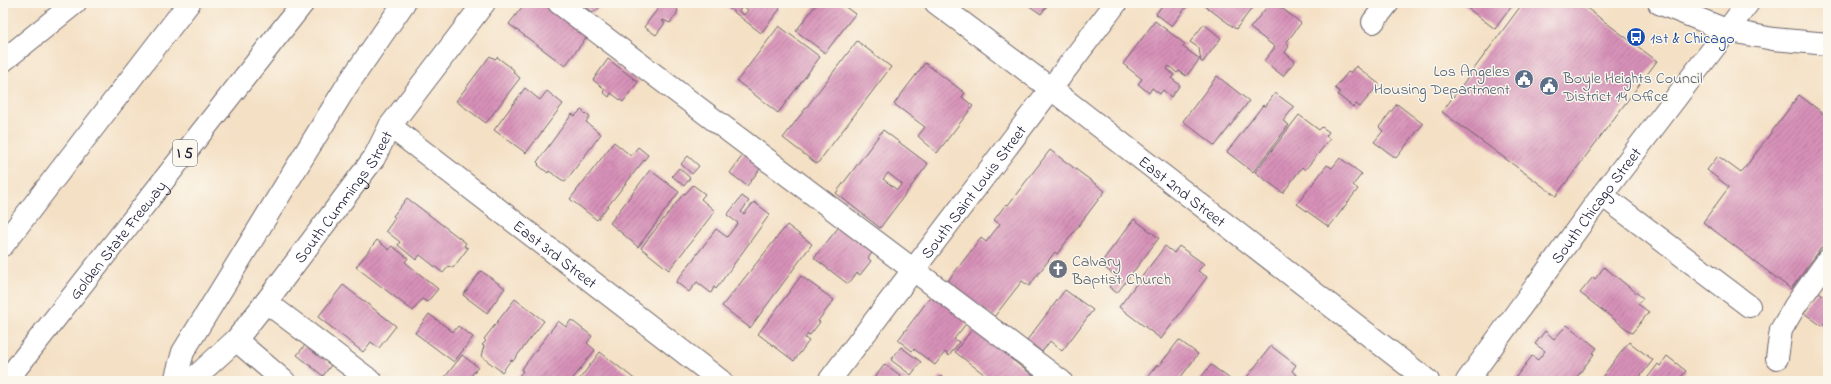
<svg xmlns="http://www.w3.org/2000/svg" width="1831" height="384" font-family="'Indie Flower',sans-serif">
  <defs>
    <pattern id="building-hatch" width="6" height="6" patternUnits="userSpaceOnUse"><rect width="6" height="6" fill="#d791b8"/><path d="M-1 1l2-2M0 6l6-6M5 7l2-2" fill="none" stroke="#ae7697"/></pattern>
  </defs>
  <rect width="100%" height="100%" fill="#fbf7ec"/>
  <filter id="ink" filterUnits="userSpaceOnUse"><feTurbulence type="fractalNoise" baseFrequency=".025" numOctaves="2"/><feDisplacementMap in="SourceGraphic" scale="8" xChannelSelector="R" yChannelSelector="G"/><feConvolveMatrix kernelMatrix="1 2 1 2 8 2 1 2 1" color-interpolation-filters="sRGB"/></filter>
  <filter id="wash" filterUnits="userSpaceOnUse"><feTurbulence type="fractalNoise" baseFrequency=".012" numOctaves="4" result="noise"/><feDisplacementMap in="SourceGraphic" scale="16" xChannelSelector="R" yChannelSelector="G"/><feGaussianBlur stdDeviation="0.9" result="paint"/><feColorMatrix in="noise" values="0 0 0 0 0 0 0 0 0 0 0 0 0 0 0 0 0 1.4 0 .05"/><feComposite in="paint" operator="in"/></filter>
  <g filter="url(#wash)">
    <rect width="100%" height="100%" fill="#f4e0c5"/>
    <g id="blocks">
      <g fill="url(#building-hatch)" fill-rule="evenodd">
        <polygon points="525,3 546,3 588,35 565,66 509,24"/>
        <polygon points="580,3 603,3 596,11 595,10 593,13"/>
        <polygon points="662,3 680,3 676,8 678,10 676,15 670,23 663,20 662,21 665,23 656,35 644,27"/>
        <path d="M722 3H781L778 6 780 9 761 33ZM743 6 748 10 744 15 739 11Z"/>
        <polygon points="817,3 840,3 855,14 825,53 796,31"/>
        <polygon points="1025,3 1049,3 1041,14"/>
        <polygon points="1164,3 1184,3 1187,6 1172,26 1156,14"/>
        <polygon points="1201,3 1256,3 1236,29"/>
        <polygon points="1270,3 1275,3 1301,23 1286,43 1289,46 1285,53 1295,61 1283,76 1264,61 1275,47 1250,28"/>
        <polygon points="1461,3 1514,3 1495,29"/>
        <polygon points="1523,3 1580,3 1657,61 1556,196 1442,112"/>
        <polygon points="1155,21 1185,44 1183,47 1200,59 1186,76 1179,71 1177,73 1169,66 1167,69 1174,75 1171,78 1180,85 1171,97 1163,90 1160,94 1152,88 1149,93 1138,84 1142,79 1123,64"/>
        <polygon points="1204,24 1221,38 1203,62 1201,62 1199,48 1190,42"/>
        <polygon points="779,26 820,57 778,113 737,81"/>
        <polygon points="857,41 891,67 817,164 783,138"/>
        <polygon points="490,56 495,59 497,57 514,70 513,72 520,78 486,123 456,101"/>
        <polygon points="608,59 638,82 623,102 611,93 609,97 603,92 605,89 593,80"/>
        <polygon points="925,63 965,93 962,97 973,106 937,153 918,136 925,127 894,104"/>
        <polygon points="1356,66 1379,84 1360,107 1356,104 1353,107 1338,95 1340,92 1335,88 1348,72 1350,73"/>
        <polygon points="1217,76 1249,101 1215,146 1183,121"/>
        <polygon points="525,88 540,100 547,91 563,104 526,153 494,130"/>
        <polygon points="1275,93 1294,107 1283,121 1289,125 1253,172 1227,152 1263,105 1265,107"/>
        <polygon points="1799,95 1828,117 1828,239 1791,289 1703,222 1729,187 1707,170 1718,156 1741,173"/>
        <polygon points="1397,104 1423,124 1396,158 1374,142 1383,131 1379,127"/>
        <polygon points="581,110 590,117 586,122 601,134 565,182 549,171 548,173 538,165 539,164 537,162 572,114 575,116"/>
        <polygon points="1299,115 1319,130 1322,127 1329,132 1326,136 1330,139 1305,170 1302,167 1283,193 1255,172"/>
        <path d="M883 130 928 164 880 228 836 193ZM888 173 902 184 897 190 883 179Z"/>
        <polygon points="614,142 631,156 638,147 648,155 597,220 570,199"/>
        <polygon points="1050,150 1105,191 1057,254 1055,252 1029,286 1022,281 994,317 947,282 981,238 986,242 1000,224 994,220 1006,204 1008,205"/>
        <polygon points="745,152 763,165 747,186 730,173"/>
        <polygon points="688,156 699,166 692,174 681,164"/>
        <polygon points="1340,158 1362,174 1353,185 1358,189 1329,227 1297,204 1327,165 1332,168"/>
        <polygon points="679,168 690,178 684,186 672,176"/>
        <polygon points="650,170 679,192 638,247 610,223"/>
        <polygon points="693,185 705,194 701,199 715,211 669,270 641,248 684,193 685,194"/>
        <polygon points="742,196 749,201 741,212 744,214 754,202 770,214 716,289 714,287 711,293 697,282 689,292 676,282 716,229 727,237 738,223 727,215"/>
        <polygon points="407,198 466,243 464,246 468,248 453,268 449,266 443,273 420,255 416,260 398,245 400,242 386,231 395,218 393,216"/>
        <polygon points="1134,219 1159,238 1117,293 1109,287 1117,277 1100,264"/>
        <polygon points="842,223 875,249 868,258 871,261 860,275 857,273 848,284 814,258"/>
        <polygon points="787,225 812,244 750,328 722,306"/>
        <polygon points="377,240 389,250 392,246 408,258 405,262 438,289 427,302 422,299 413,311 356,267"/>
        <polygon points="1165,246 1174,253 1179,246 1204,264 1198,271 1207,277 1161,339 1119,307"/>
        <polygon points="1604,267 1643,298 1638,304 1649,312 1632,333 1580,293 1593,277 1595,279"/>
        <polygon points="481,271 505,288 487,313 463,295"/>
        <polygon points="801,276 834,300 818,321 820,322 810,335 808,334 805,338 809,341 794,361 758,334"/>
        <polygon points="343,285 396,326 379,348 371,342 363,352 318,317"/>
        <polygon points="1065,290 1093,310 1062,351 1050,341 1042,352 1027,340"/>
        <polygon points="1817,290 1828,299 1828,318 1822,326 1801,311"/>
        <polygon points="935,291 969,320 954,339 959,342 949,356 945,352 935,365 914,349 912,351 898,340"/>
        <polygon points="515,299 544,321 513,361 511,360 502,372 481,356 484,346 482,345 486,341 484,339"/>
        <polygon points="429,314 453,332 458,326 473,337 454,362 415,333"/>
        <polygon points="571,320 592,336 587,343 595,350 571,381 515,381 523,371 521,370 558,321 566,327"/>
        <polygon points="975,325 1013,354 1010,358 1040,381 999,381 995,378 993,381 955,352"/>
        <polygon points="1567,325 1597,348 1593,353 1594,354 1574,381 1513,381 1532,356 1538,360 1545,351 1535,344 1545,331 1554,339"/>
        <polygon points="1179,340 1198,354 1178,381 1144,381 1157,365 1159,366"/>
        <polygon points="1629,342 1653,360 1638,379 1640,381 1599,381"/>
        <polygon points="305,345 331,365 323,376 297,355"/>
        <polygon points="1271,346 1296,365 1292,371 1299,377 1296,381 1244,381"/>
        <polygon points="901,347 921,362 911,375 891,360"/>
        <polygon points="600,352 637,381 578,381"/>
        <polygon points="462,355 478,367 467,381 442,381"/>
        <polygon points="1667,356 1686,371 1679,380 1680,381 1645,381 1658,364 1660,366"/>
        <polygon points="885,364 908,381 872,381"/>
        <polygon points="1211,365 1230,379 1228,381 1198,381"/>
        <polygon points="941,376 948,381 937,381"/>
      </g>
    </g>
  </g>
  <g filter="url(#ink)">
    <use href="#blocks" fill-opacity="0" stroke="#6c646b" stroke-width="1"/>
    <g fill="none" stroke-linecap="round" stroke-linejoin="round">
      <defs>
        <g id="minor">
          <polyline points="559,3 1061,381"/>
          <path id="s1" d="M936 3 1050 88 1428 381"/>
          <polyline points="1659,3 1726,30 1773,39 1828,44"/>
          <polyline points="1373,22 1388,3"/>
          <path id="s2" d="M390 126 721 381"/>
          <polyline points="1602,195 1749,306"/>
          <polyline points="266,302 371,381"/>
          <polyline points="236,340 284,381"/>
          <polyline points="1777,358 1781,330 1795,306 1828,260"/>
          <path id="s3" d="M191 381 236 340 266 302 374 158 390 126 484 3"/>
          <path id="s4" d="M829 381 1116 3"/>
          <path id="s5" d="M1467 381 1602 195 1748 3"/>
        </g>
        <g id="highway">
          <polyline points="3,61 75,3"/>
          <polyline points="3,245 189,3"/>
          <path id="s6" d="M6 381 303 3"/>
          <polyline points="175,381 183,352 346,87 404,3"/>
        </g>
      </defs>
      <use href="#minor" stroke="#6c646b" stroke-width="24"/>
      <use href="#highway" stroke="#6c646b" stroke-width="24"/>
      <use href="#minor" stroke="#fff" stroke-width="22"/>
      <use href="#highway" stroke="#fff" stroke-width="22"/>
    </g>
  </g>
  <defs>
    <symbol id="bus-disc" viewBox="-11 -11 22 22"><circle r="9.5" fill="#1a4fb4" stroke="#fbf7ec"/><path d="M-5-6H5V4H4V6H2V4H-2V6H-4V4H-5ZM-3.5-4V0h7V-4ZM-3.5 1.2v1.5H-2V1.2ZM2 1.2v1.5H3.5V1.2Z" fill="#fff"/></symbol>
    <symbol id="civic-disc" viewBox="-11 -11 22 22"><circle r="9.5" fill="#5c6f8a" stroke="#fbf7ec"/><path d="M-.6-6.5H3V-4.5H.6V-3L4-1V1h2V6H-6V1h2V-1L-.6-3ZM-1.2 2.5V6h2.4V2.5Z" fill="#fff"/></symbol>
    <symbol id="church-disc" viewBox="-11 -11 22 22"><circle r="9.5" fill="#6b7280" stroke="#fbf7ec"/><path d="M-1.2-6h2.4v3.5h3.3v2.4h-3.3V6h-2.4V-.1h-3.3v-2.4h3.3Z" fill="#fff"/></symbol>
  </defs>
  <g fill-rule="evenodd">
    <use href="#bus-disc" x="1625" y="26" width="22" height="22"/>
    <use href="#civic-disc" x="1513" y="68" width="22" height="22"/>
    <use href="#civic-disc" x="1538" y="75" width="22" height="22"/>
    <use href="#church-disc" x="1047" y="258" width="22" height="22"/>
  </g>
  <g text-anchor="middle" stroke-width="3" stroke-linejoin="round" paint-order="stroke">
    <rect fill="#fbf7ec" stroke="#636270" stroke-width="1" x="173" y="140" width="24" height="26" rx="3"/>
    <g font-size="15" font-weight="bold" fill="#22223b">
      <text x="185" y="158">I 5</text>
    </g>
    <g font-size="16" fill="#164399" stroke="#fbf7ec" text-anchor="start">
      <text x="1650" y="43">1st &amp; Chicago</text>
    </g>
    <g font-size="16" fill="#4e5e75" stroke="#fbf7ec" text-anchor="end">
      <text x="1510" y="76">Los Angeles<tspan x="1510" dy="18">Housing Department</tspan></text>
      <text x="1563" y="83" text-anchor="start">Boyle Heights Council<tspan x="1563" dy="18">District 14 Office</tspan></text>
    </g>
    <g font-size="16" fill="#22223b" stroke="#fbf7ec">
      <text dy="6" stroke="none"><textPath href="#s1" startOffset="310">East 2nd Street</textPath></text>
      <text dy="6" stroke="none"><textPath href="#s4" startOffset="238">South Saint Louis Street</textPath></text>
      <text dy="6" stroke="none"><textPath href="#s3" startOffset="240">South Cummings Street</textPath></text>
      <text dy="6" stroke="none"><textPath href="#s5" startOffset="218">South Chicago Street</textPath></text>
      <text dy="6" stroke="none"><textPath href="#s6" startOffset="180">Golden State Freeway</textPath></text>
      <text dy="6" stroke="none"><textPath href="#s2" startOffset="209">East 3rd Street</textPath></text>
    </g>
    <g font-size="16" fill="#5b616d" stroke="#fbf7ec" text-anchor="start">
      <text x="1072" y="266">Calvary<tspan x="1072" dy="18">Baptist Church</tspan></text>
    </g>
  </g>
  <rect width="1831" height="384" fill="none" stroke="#fbf7ec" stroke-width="16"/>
</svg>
